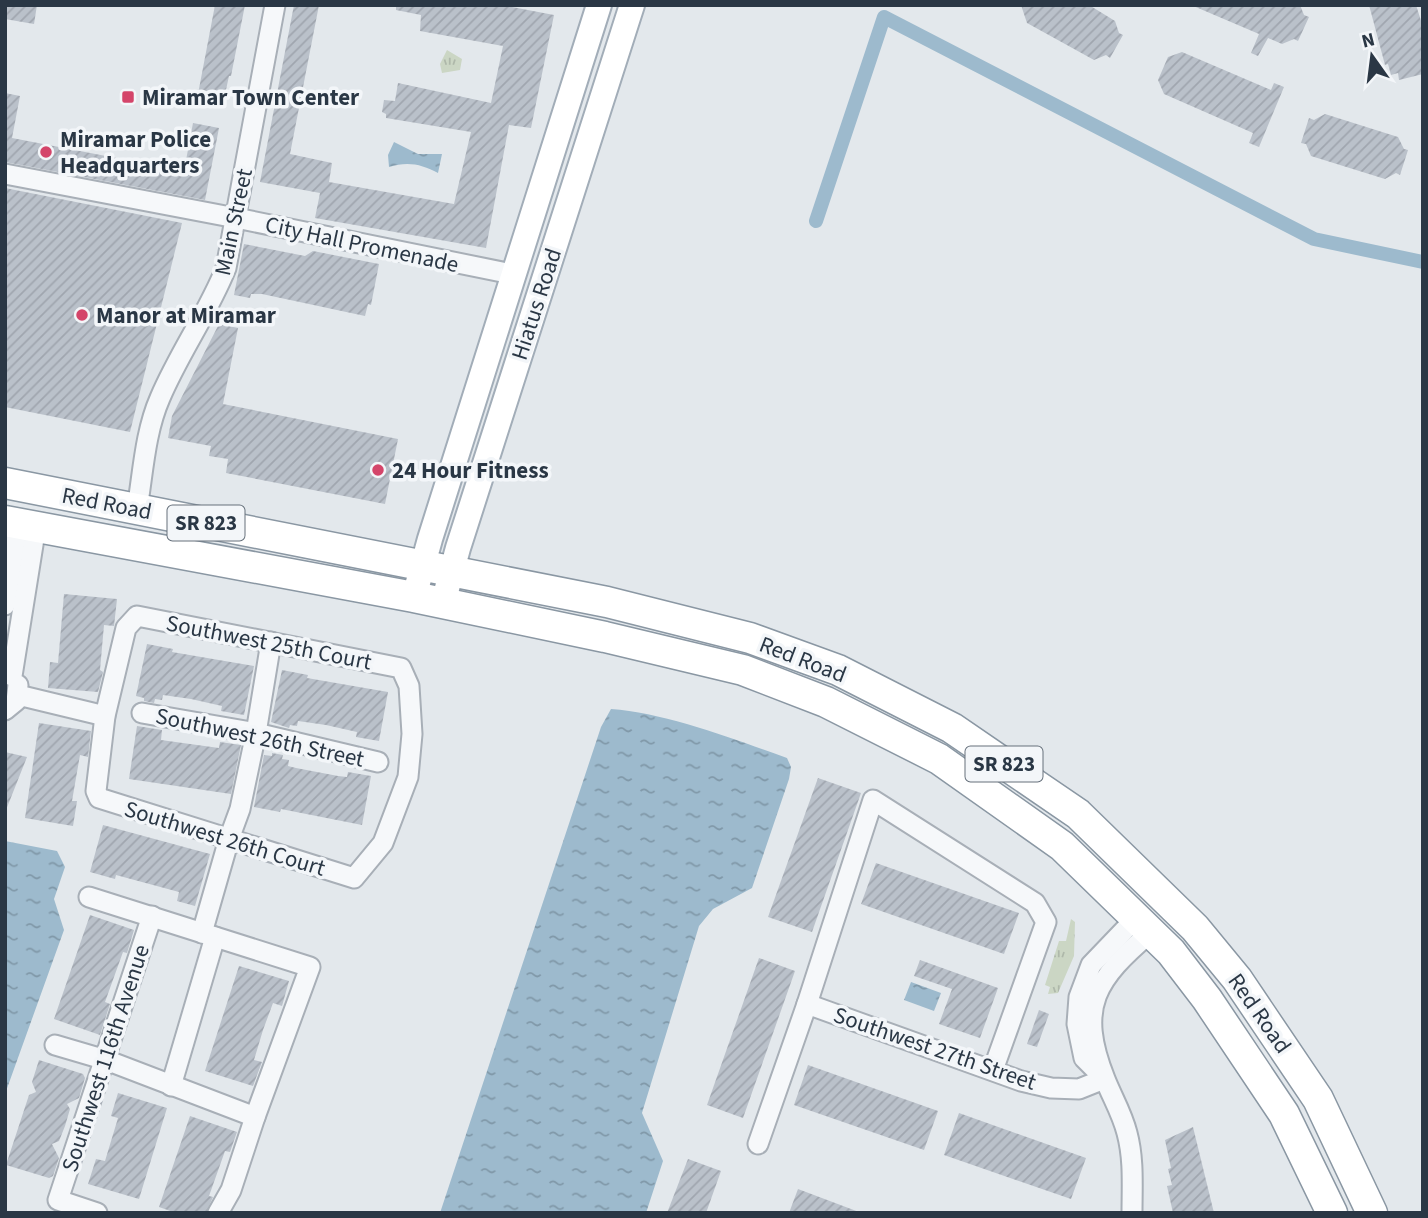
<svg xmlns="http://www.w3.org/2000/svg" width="1428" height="1218" font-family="'Source Sans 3',sans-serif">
  <defs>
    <pattern id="park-tufts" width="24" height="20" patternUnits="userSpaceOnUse" patternTransform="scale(1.75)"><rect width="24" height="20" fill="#cbd6c4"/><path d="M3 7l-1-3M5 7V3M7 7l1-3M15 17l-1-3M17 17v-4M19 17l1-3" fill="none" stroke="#aeb8aa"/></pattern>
    <pattern id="water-ripples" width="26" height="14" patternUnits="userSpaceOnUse" patternTransform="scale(1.75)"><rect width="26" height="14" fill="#9dbacd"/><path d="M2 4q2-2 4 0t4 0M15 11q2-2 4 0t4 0" fill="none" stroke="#8098a8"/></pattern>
    <pattern id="building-hatch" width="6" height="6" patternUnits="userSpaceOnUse" patternTransform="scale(1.75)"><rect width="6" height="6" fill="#bac1ca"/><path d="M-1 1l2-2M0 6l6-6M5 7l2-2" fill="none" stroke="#a0a6af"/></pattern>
  </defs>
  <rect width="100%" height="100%" fill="#e3e8ec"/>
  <g fill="url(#park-tufts)">
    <polygon points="447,50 462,59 460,70 442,73 440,64"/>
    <polygon points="1071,919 1075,922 1074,956 1058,993 1048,994 1050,987 1045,985 1059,941 1066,941"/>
  </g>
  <g fill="url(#water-ripples)">
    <path d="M394 142 418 154H442L438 173C422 164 407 161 389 167L388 155Z"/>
    <path d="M611 709C666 713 734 739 787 758L791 767 789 779 752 888 713 909 699 926 642 1113 663 1161 646 1213H440L601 727Z"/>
    <polygon points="5,841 57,851 65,867 54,899 64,930 5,1094"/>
    <polygon points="911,982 941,993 934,1011 904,1000"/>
  </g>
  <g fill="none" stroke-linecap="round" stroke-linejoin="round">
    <polyline stroke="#9dbacd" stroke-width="14" points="816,221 884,17 1314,239 1423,262"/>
  </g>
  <g fill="url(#building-hatch)">
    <polygon points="5,5 37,5 34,24 5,19"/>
    <polygon points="215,5 245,5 231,76 229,76 224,99 198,94"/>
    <polygon points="294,5 319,5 290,154 332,163 329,182 454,204 471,132 386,118 386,114 382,112 384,100 395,101 398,83 491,103 503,46 420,31 421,15 396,10 396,5 501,5 554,15 531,128 509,125 486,248 315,218 320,193 260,182"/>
    <polygon points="1021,5 1089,5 1115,21 1119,33 1123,35 1110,58 1106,55 1094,60 1027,23"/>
    <polygon points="1191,5 1300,5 1304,15 1309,17 1298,41 1294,39 1282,44 1268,38 1258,56 1251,53 1259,34"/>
    <polygon points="1369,5 1416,5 1423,27 1423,74 1399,80 1398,73 1391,75 1388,64 1385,65"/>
    <polygon points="1182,52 1271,90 1274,83 1284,87 1259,147 1249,143 1253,133 1164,94 1158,80 1168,57"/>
    <polygon points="5,93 20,96 12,138 184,171 193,123 219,128 205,200 5,162"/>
    <polygon points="1325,114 1398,137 1404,149 1408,150 1400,175 1396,173 1385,179 1311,156 1306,144 1301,143 1309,118 1314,120"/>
    <polygon points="5,188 182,223 130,432 5,407"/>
    <polygon points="244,244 305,256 313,251 379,264 371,305 368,304 365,316 262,294 251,294 250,298 234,295"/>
    <polygon points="219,324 238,328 223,404 398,439 385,504 226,473 228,459 209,456 211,446 168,438 172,416"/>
    <polygon points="64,594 117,599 114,626 104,625 100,670 103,672 98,692 48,688 50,662 58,663"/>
    <polygon points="147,644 173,649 172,652 254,666 244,715 221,711 222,706 191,699 163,695 162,700 155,699 154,703 144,701 144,698 136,696"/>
    <polygon points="282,670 308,675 307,678 388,692 379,741 356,737 357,732 326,725 298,721 297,726 290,725 289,728 271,722"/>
    <polygon points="39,723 91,731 88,757 80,755 72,801 77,801 73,826 25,818"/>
    <polygon points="137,726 162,730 161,740 219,748 220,742 241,745 231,794 129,779"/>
    <polygon points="5,752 27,757 6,810 5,810"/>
    <polygon points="272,753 283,755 282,759 289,760 288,766 296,768 338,776 347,777 348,772 371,776 362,825 281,809 280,812 254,807 264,755 272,756"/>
    <polygon points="818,778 861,793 812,932 768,917"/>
    <polygon points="103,825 210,854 195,906 177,901 179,892 116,875 115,879 90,872"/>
    <polygon points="876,863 1019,913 1004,954 861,904"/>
    <polygon points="90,915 134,930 127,953 123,952 105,1002 110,1004 100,1035 54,1019"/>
    <polygon points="759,958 795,971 743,1118 707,1105"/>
    <polygon points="920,960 998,988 980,1038 939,1024 952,989 914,976"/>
    <polygon points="239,966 289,981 282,1006 273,1003 263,1030 254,1060 262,1062 253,1086 205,1071"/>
    <polygon points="1039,1010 1049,1014 1037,1047 1027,1044"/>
    <polygon points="39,1060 83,1074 85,1078 79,1098 67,1104 70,1109 65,1126 59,1141 52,1144 59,1158 53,1176 49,1178 6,1165 29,1095 36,1092 32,1082"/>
    <polygon points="808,1065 938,1111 924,1150 794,1105"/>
    <polygon points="118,1093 167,1108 139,1199 88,1184 96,1159 105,1161 118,1118 111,1116"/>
    <polygon points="959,1113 1086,1158 1071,1199 944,1155"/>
    <polygon points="190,1116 237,1132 230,1152 225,1151 209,1196 213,1197 206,1213 176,1213 159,1207"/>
    <polygon points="1193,1127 1214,1213 1173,1213 1167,1186 1172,1185 1168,1169 1171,1168 1165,1140"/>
    <polygon points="688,1159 721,1171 706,1213 667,1213"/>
    <polygon points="798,1189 859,1212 859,1213 789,1213"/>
  </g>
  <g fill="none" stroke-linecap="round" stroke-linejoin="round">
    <defs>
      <g id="minor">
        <polyline points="5,174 236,218 512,274"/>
        <path d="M137 509C143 473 145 432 160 398 179 353 208 313 226 268L275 5"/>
        <polyline points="5,605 18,523"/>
        <polygon points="137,616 401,668 409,686 412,734 408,777 383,843 354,878 99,798 96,791 105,716 126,628"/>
        <polyline points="12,676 36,526"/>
        <polyline points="18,695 105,716"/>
        <polyline points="5,710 16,701 18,685"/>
        <polyline points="142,713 256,733 378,762"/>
        <polyline points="89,897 310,967 255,1117 231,1190 218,1213"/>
        <polyline points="202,933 229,839 240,809 256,733 271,642"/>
        <polyline points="807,1004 1021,1081 1051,1088 1079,1089 1104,1079"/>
        <polyline points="55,1045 106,1060 255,1117"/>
        <polyline points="1104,1078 1084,1058 1077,1024 1079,997 1091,965 1136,918"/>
        <polyline points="171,1086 215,937"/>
        <polyline points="758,1144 807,1004 873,800 1035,903 1046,922 993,1070"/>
        <polyline points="97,1213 58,1200 152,916"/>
        <path d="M1132 1213C1132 1186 1134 1159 1127 1133 1122 1113 1112 1097 1105 1079 1076 1006 1096 979 1151 932"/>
      </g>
      <g id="major">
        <polyline points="414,597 430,539 599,5"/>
        <polyline points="443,603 458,548 632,5"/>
      </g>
      <g id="highway">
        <polyline points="5,483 607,602 750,638 838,670 952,728 1078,814 1195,928 1237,979 1318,1099 1372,1213"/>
        <polyline points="5,521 414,597 605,637 743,670 826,702 939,759 1062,846 1171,952 1207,999 1284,1114 1332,1213"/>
      </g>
    </defs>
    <use href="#minor" stroke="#a8afb7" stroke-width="23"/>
    <use href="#major" stroke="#a2adb8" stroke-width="28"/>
    <use href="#highway" stroke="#8a97a3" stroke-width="33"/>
    <use href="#minor" stroke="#f6f8fa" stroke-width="19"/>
    <use href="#major" stroke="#fff" stroke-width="24"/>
    <use href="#highway" stroke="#fff" stroke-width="30"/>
  </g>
  <g fill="#d4456a" stroke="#f3f6f9" stroke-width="2.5">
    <rect x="121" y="90" width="14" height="14" rx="3.5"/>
    <circle cx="46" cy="152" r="7"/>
    <circle cx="82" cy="315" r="7"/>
    <circle cx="378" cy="470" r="7"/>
  </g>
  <g text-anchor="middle" stroke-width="7" stroke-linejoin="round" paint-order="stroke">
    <g fill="#f3f6f9" stroke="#66707b" stroke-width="2">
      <rect x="167.5" y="505.5" width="77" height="35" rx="5"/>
      <rect x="965.5" y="746.5" width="77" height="35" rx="5"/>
    </g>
    <g font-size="21" font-weight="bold" fill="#2a3745">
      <text x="206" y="530">SR 823</text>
      <text x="1004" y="771">SR 823</text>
    </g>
    <g font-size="23" font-weight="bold" fill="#2a3745" stroke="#f3f6f9" text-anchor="start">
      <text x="142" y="105">Miramar Town Center</text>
      <text x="60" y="147">Miramar Police<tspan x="60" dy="26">Headquarters</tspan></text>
      <text x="96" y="323">Manor at Miramar</text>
      <text x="392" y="478">24 Hour Fitness</text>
    </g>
    <g font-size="23" fill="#2a3745" stroke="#f3f6f9">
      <text transform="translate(233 222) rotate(-78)" y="8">Main Street</text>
      <text transform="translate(362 244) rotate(12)" y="8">City Hall Promenade</text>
      <text transform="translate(536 304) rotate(-72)" y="8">Hiatus Road</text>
      <text transform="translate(107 503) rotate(11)" y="8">Red Road</text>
      <text transform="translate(269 642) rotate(11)" y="8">Southwest 25th Court</text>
      <text transform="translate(803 659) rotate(21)" y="8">Red Road</text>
      <text transform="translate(260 737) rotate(12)" y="8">Southwest 26th Street</text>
      <text transform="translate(225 838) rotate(17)" y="8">Southwest 26th Court</text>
      <text transform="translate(1260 1013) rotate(55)" y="8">Red Road</text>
      <text transform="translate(935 1048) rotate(19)" y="8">Southwest 27th Street</text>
      <text transform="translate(105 1058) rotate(-72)" y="8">Southwest 116th Avenue</text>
    </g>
  </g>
  <rect width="1428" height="1218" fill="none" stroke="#2a3745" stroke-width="14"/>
  <g transform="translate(1372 56) rotate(346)" stroke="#f3f6f9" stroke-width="5" paint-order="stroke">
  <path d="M0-5L12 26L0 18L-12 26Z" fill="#2a3745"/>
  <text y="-10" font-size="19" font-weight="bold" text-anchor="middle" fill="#2a3745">N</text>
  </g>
</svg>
